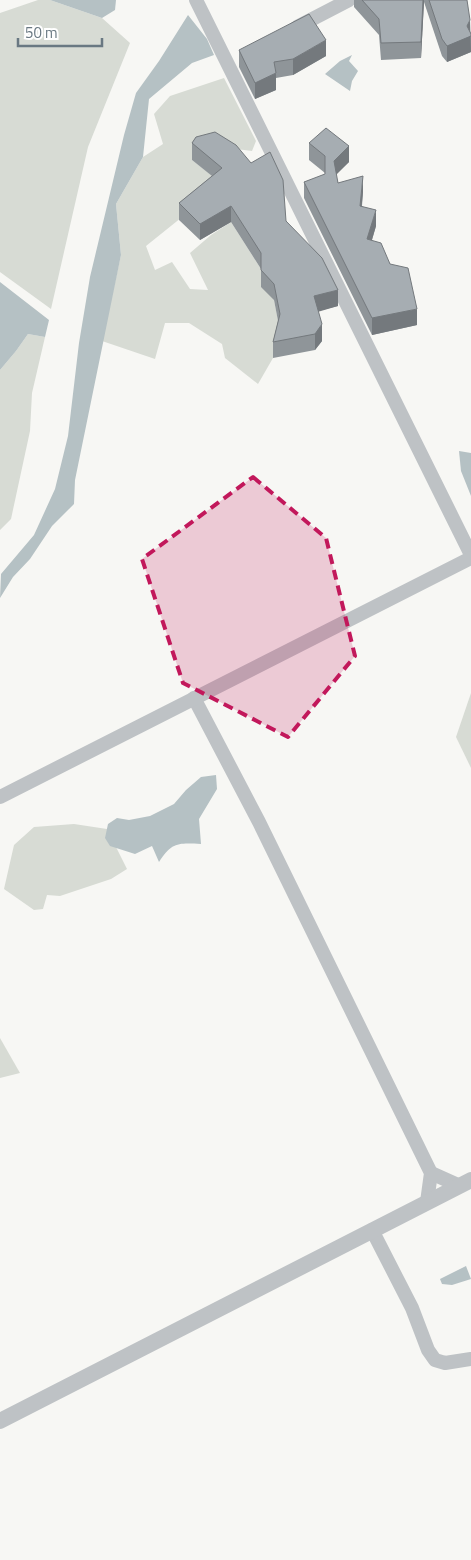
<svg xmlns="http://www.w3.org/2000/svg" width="471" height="1560" font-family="'Titillium Web',sans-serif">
  <rect width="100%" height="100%" fill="#f7f7f4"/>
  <g fill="#d7dbd4">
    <polygon points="38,0 50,0 102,18 130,43 88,147 51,309 0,272 0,13"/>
    <polygon points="224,78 256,141 252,151 221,147 192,154 192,160 219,181 217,189 146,246 155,270 172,262 190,289 208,290 190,253 211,235 231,222 261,269 274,300 280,331 273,358 258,384 225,358 222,344 189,323 165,323 155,359 102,341 121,255 116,204 143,157 163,144 154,114 170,96"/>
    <polygon points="28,334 45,337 32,393 30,431 11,519 0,530 0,370 16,351"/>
    <polygon points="471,693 471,768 456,737"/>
    <polygon points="74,824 107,829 127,869 111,879 60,896 47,895 43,909 34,910 4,889 14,845 34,827"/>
    <polygon points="0,1038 20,1073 0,1078"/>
  </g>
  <g fill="#b5c1c4">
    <polygon points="50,0 116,0 115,10 102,18"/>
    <polygon points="188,15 207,39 214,55 192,63 149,99 143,157 116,204 121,255 75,480 74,504 52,526 30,559 13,577 0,598 1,574 34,535 55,489 68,436 79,343 90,277 124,135 136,93 159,61"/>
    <polygon points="352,55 349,61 358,71 352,81 350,91 325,74 340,61"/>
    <polygon points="0,282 49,320 45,337 28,334 16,351 0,370"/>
    <polygon points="459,451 471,453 471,496 461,471"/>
    <path d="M216 775 217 789 199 819 201 844C178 843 172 842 159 862L152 846 135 854 110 846 105 838 108 824 117 818 129 820 150 816 174 804 186 790 201 777Z"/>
    <polygon points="466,1266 471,1279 452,1285 442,1284 440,1279"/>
  </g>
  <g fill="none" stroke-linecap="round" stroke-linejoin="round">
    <g stroke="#bec2c5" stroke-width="14">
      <polyline points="196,0 471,555"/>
      <polyline points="297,27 349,0"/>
      <polyline points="194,698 259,822 431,1173 427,1202"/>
      <polyline points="0,797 471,558"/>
      <polyline points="431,1173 460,1186"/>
      <polyline points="372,1230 412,1308 428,1350 435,1360 445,1363 471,1359"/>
    </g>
    <polyline stroke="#bec2c5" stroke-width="16" points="0,1421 471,1180"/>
  </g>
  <g fill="#8f9599">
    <polygon points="354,0 467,0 470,32 471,34 471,52 447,62 442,56 424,2 421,58 381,60 379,35 354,7"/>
    <polygon points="239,50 326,56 293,75 276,78 276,90 255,99 239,67"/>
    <polygon points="196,137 286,221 338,306 318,311 322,341 315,350 273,358 273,342 278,321 274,300 261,287 261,269 231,222 200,240 179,220 179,203 212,176 192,160 192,143"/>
    <polygon points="309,143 349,162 336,174 338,183 363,192 362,206 376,226 372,240 390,264 417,325 372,335 304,198 304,182 325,175 325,173 309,160"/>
  </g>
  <g fill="#74797d">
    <polygon points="423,0 424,0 424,2 421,58 421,42"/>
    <polygon points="470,20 471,52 447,62 447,46 467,26"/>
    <polygon points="326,40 326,56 293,75 293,59"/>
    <polygon points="276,73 276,90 255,99 255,83"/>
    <polygon points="349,146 349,162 334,177 334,161"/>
    <polygon points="363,176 363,192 360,222 360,206"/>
    <polygon points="231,206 231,222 200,240 200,224"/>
    <polygon points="376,210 376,226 367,256 367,239"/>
    <polygon points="338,290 338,306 314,313 314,296"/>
    <polygon points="417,309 417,325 372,335 372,318"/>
    <polygon points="322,324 322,341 315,350 315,334"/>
  </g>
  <g fill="#a6adb2" stroke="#74797d">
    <polygon points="362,0 423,0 421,42 381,43 379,19"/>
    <polygon points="429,0 467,0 470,20 467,26 471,34 471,36 447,46 442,39"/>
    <polygon points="309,14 326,40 293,59 274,62 276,73 255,83 239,50"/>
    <polygon points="326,128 349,146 334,161 338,183 363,176 360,206 376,210 367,239 381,243 390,264 408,268 417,309 372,318 304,182 325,174 325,156 309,143"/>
    <polygon points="215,132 236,145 251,163 270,152 283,180 286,221 322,258 338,290 314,296 322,324 315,334 273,342 280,314 274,284 261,270 261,253 231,206 200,224 179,203 222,168 192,143 196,137"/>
  </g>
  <path fill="#c2185b" fill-opacity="0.2" stroke="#c2185b" stroke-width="4" stroke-dasharray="10 6" stroke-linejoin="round" d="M253 477 326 538 355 656 288 737 183 683 142 559Z"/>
  <path d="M18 38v8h84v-8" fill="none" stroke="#697882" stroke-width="2.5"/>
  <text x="25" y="38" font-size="15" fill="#697882" stroke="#ffffff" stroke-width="4" paint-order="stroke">50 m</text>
</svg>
